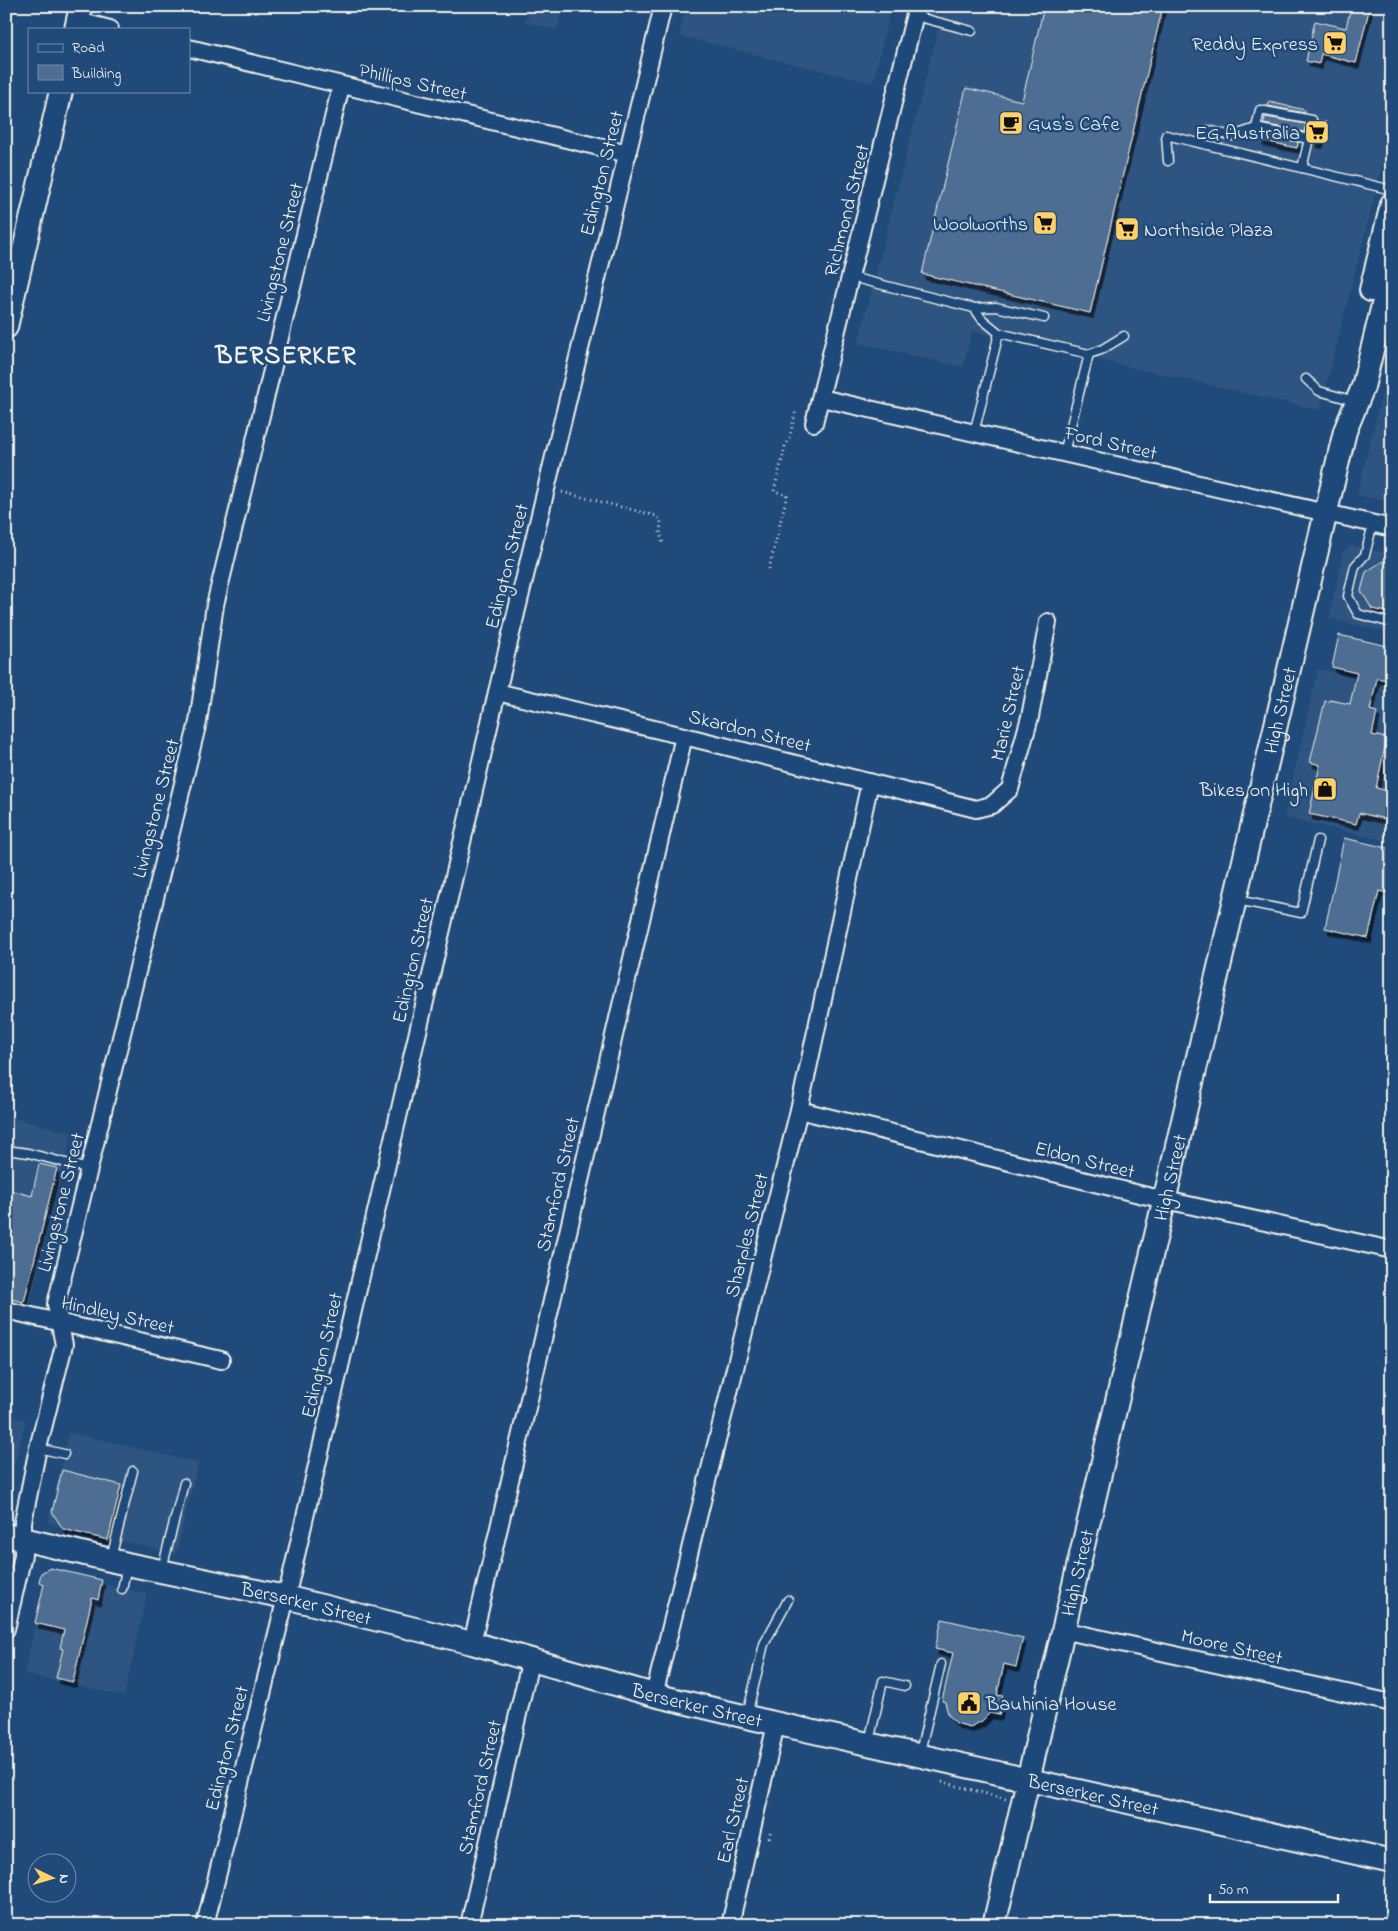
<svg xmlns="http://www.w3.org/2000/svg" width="1398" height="1931" font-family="'Indie Flower',sans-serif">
  <defs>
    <filter id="shadow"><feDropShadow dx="3" dy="5.5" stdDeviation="0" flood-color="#0009"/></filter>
  </defs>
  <rect width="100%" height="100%" fill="#1f4a7a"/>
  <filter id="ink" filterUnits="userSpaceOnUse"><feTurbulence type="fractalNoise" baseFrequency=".02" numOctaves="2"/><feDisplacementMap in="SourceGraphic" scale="10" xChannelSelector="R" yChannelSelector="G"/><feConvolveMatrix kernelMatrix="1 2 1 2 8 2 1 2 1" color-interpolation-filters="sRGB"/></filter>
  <g filter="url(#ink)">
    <g fill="#2d5581">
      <polygon points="529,6 563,6 557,30 525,22"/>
      <polygon points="686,6 891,6 873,83 679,36"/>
      <polygon points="944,6 1392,6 1392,127 1320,410 972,331 963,367 858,343"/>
      <polygon points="1392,353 1392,502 1357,495"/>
      <polygon points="1351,545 1392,554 1392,633 1329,619 1343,552"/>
      <polygon points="1318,669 1392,686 1392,816 1386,841 1284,817"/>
      <polygon points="6,1116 72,1133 30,1303 6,1297"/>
      <polygon points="6,1415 26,1420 6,1500"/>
      <polygon points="69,1432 198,1463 176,1554 48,1523"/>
      <polygon points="47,1571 147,1594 124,1696 24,1674"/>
    </g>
    <g fill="#4d6e92" stroke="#f4f1e8" filter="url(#shadow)">
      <polygon points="1044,6 1163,6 1090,313 922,274 966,88 1022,101"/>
      <polygon points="1351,6 1370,6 1356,63 1321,54 1319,64 1306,61 1315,21 1346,28"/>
      <polygon points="1269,102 1305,110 1305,113 1268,106"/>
      <polygon points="1265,117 1306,124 1304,132 1264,124"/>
      <polygon points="1318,121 1326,122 1320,143 1314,142"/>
      <polygon points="1261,135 1298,142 1297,148 1260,140"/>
      <polygon points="1383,561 1392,563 1392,613 1372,609 1361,591 1366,572"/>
      <polygon points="1339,635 1392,647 1392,681 1377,678 1370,710 1377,712 1372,735 1387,738 1376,788 1392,792 1390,820 1359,813 1356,824 1309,814 1320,765 1310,762 1325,701 1329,702 1330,700 1350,704 1357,673 1332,667"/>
      <polygon points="1344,838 1392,849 1392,894 1379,891 1368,938 1325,928"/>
      <polygon points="39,1164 57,1168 24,1302 6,1298 6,1189 32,1196"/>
      <polygon points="62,1470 121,1485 108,1540 63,1529 52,1512"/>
      <polygon points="50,1568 102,1580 98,1600 92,1598 73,1682 56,1678 63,1649 60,1648 64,1630 35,1623 44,1584 39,1582 41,1573"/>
      <polygon points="942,1619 1023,1638 1016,1667 1004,1664 997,1695 1003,1696 999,1715 990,1713 982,1721 970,1727 956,1723 948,1714 945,1702 942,1701 953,1653 935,1649"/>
    </g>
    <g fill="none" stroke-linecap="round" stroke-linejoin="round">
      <defs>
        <g id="lane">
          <polyline points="915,16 972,31"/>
          <polyline points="1256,128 1260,110 1312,120 1309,139"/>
          <polyline points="1208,130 1232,136 1256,128 1309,139 1302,168"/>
          <polyline points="1168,161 1166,135 1392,190"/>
          <polyline points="851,277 974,308 996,307 1044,318"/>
          <polyline points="974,308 982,319 999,333"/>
          <polyline points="1306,379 1319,391 1355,401"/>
          <polyline points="974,433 999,333 1089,354"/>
          <polyline points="1064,453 1089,354 1101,350 1124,336"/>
          <polyline points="1373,524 1365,555 1355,566 1348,596 1358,614 1388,622"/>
          <polyline points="1237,900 1301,913 1318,840"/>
          <polyline points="6,1150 28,1153 89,1169"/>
          <polyline points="38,1448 64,1454"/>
          <polyline points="111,1558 133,1471"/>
          <polyline points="162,1569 184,1483"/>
          <polyline points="122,1589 127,1566"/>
          <polyline points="747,1715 764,1644 788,1600"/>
          <polyline points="869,1742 883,1681 905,1686"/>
          <polyline points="920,1752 941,1664"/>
        </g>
        <g id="street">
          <polyline points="78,21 110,29"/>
          <polyline points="189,48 628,154"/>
          <polyline points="821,398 1392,528"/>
          <polyline points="814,423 917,6"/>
          <polyline points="497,692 684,736 976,809 992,805 1010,789 1030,717 1048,622"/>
          <polyline points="799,1110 1143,1195 1392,1250"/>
          <polyline points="6,1310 221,1360"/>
          <polyline points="6,1629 23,1555 23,1522 38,1448 64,1345 56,1304 198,722 215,605 341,86"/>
          <polyline points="1062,1630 1392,1703"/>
          <polyline points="472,1643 684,736"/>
          <polyline points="654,1695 799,1110 870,782"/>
          <polyline points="205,1925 291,1577 497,692 663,6"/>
          <polyline points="469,1925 531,1658"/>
          <polyline points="730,1925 776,1724"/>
        </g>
        <g id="secondary">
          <polyline points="76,29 81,6"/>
          <polyline points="1371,290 1392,204"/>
          <polyline points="6,327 61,91"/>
          <path id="s1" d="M6 1535 127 1564 285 1597 472 1643 654 1695 747 1717 1392 1861"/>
          <path id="s2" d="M994 1925 1345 431 1363 387 1392 268"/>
        </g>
      </defs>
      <use href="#lane" stroke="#f4f1e8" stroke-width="11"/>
      <use href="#street" stroke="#f4f1e8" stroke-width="20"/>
      <use href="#secondary" stroke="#f4f1e8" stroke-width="26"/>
      <g stroke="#f4f1e8" stroke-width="3" stroke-dasharray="1 4" stroke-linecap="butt">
        <polyline points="562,492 657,516 661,521 660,533 663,544"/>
        <polyline points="769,569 787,495 774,491 785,447 790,436 796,410"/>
        <polyline points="942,1782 1006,1799"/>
        <polyline points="769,1838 771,1829"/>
      </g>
      <use href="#lane" stroke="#1f4a7a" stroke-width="8"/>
      <use href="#street" stroke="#1f4a7a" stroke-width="16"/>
      <use href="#secondary" stroke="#1f4a7a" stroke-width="22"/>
    </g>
  </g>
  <defs>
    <symbol id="supermarket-square" viewBox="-11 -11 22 22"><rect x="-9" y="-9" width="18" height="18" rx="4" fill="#ffd166" stroke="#1f4a7a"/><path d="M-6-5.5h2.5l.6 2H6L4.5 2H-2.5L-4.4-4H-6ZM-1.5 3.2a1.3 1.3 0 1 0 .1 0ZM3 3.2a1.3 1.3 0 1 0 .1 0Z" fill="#111"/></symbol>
    <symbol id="cafe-square" viewBox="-11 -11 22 22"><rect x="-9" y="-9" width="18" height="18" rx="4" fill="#ffd166" stroke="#1f4a7a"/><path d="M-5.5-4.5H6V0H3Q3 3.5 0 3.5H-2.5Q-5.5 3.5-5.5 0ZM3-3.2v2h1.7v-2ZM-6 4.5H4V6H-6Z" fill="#111"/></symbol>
    <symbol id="shop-square" viewBox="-11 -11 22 22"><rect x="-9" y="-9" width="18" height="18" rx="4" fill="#ffd166" stroke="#1f4a7a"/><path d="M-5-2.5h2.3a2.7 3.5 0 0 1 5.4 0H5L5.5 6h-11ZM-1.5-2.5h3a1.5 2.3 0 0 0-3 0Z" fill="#111"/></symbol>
    <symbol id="civic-square" viewBox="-11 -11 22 22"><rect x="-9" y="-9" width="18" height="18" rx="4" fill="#ffd166" stroke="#1f4a7a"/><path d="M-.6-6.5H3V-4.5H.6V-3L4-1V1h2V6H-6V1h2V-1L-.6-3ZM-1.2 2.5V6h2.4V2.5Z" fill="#111"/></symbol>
  </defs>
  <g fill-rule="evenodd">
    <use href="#supermarket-square" x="1321" y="29" width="28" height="28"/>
    <use href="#cafe-square" x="997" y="109" width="28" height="28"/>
    <use href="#supermarket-square" x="1303" y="118" width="28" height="28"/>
    <use href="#supermarket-square" x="1031" y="209" width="28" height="28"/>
    <use href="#supermarket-square" x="1113" y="215" width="28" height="28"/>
    <use href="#shop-square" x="1311" y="775" width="28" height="28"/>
    <use href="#civic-square" x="955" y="1689" width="28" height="28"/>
  </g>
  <g text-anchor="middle" stroke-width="5" stroke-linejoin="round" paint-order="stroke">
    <g font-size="20" fill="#f4f1e8" stroke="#1f4a7a" text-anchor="end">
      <text x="1318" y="50">Reddy Express</text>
      <text x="1028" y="130" text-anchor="start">Gus's Cafe</text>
      <text x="1300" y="139">EG Australia</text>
      <text x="1028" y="230">Woolworths</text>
      <text x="1144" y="236" text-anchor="start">Northside Plaza</text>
      <text x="1308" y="796">Bikes on High</text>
      <text x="986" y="1710" text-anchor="start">Bauhinia House</text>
    </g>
    <g font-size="20" fill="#f4f1e8" stroke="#1f4a7a">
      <text transform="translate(413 81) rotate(13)" y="7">Phillips Street</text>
      <text transform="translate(601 173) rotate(-76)" y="7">Edington Street</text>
      <text transform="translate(846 210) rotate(-76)" y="7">Richmond Street</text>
      <text transform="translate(279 252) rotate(-76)" y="7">Livingstone Street</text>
      <text transform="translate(1111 442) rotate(13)" y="7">Ford Street</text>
      <text transform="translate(506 566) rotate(-76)" y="7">Edington Street</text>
      <text dy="7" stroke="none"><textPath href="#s2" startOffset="1248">High Street</textPath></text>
      <text transform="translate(1007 713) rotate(-77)" y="7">Marie Street</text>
      <text transform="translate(750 730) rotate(14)" y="7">Skardon Street</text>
      <text transform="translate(155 808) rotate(-76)" y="7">Livingstone Street</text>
      <text transform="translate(412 960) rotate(-77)" y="7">Edington Street</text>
      <text transform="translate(1085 1159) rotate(14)" y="7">Eldon Street</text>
      <text dy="7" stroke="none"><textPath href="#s2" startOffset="768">High Street</textPath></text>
      <text transform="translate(557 1184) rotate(-77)" y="7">Stamford Street</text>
      <text transform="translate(60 1202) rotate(-76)" y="7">Livingstone Street</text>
      <text transform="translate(746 1235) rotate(-76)" y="7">Sharples Street</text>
      <text transform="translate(118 1314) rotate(13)" y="7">Hindley Street</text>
      <text transform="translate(321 1355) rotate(-77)" y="7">Edington Street</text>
      <text dy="7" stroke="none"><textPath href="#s2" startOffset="362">High Street</textPath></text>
      <text dy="7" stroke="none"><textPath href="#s1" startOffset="308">Berserker Street</textPath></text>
      <text transform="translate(1232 1646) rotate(13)" y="7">Moore Street</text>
      <text dy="7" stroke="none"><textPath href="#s1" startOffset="712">Berserker Street</textPath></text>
      <text transform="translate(226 1748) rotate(-76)" y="7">Edington Street</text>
      <text transform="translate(479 1787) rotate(-77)" y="7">Stamford Street</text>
      <text dy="7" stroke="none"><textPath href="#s1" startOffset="1118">Berserker Street</textPath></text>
      <text transform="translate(732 1820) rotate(-77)" y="7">Earl Street</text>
    </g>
    <g font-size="25" font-weight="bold" letter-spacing="1" fill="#f4f1e8" stroke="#1f4a7a">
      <text x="286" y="363">BERSERKER</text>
    </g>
  </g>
  <rect width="1398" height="1931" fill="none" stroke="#1f4a7a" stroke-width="25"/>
  <rect x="12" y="12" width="1373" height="1906" fill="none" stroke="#f4f1e8" stroke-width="2" filter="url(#ink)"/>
  <rect x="28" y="28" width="162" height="65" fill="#1f4a7a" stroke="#748da6"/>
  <rect x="38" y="44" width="25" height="8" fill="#1f4a7a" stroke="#748da6"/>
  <text x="72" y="52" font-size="15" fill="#f4f1e8">Road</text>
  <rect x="38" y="65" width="25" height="15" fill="#4d6e92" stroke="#748da6"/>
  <text x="72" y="78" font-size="15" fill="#f4f1e8">Building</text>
  <g transform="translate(52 1878) rotate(95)"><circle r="24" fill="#1f4a7a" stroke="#748da6"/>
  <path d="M0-4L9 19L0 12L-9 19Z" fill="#ffd166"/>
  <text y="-8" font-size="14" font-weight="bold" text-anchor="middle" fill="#f4f1e8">N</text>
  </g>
  <path d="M1210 1894v8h128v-8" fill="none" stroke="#f4f1e8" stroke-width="2.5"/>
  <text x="1218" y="1894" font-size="15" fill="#f4f1e8" stroke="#1f4a7a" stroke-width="4" paint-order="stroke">50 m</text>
</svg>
